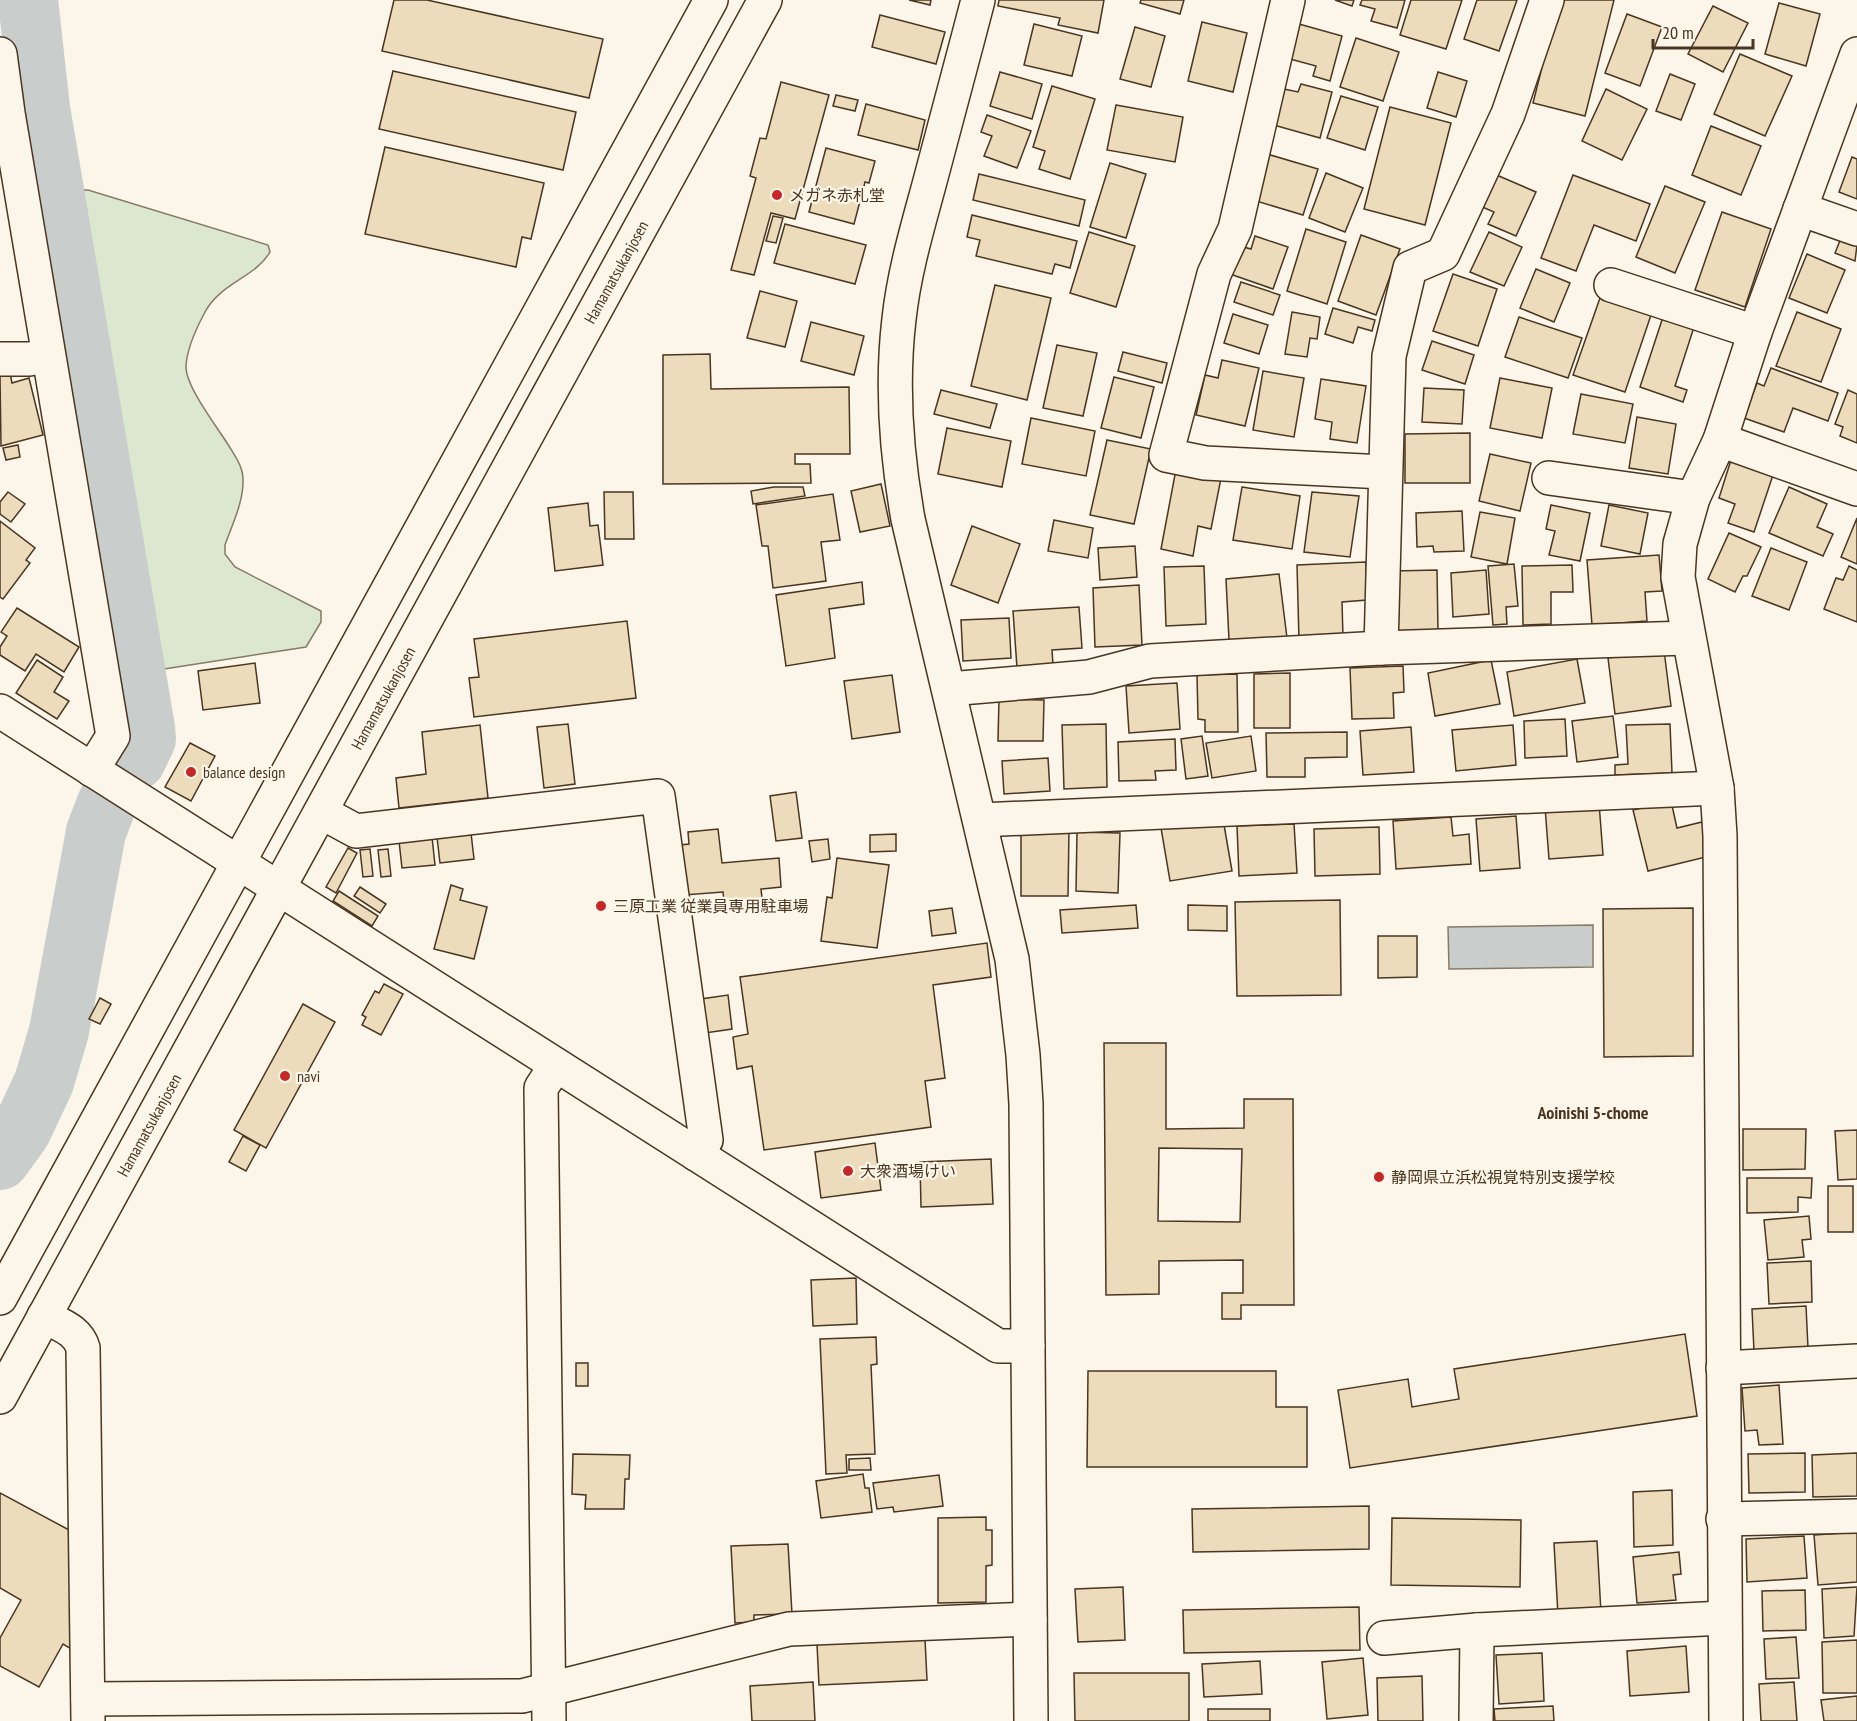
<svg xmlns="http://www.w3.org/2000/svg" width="1857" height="1721" font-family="'PT Sans Narrow','Noto Sans JP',sans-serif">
  <rect width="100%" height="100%" fill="#fbf6e9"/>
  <path fill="#dce7d0" stroke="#887966" stroke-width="1.5" d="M79 190H88L268 245 270 252C255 278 219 283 204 314 196 329 187 348 186 366 185 386 218 428 229 446 235 456 243 467 243 479 244 501 232 525 225 545V554L235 567 321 611V622L306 647 164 669H157L151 664 71 204 73 196Z"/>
  <polygon fill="#c9cecd" stroke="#887966" stroke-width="1.5" points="1593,925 1593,967 1449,969 1448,927"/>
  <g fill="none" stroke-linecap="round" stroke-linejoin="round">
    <g stroke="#c9cecd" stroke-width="60">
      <polyline points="28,0 40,108 145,728 146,739 136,760"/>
      <polyline points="0,1160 21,1131 44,1082 59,1031 96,832 107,803"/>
    </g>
  </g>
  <g fill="#ecdcbc" stroke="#4a3520" stroke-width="1.5" fill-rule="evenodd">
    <polygon points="394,0 427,0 603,39 589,98 382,51"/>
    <polygon points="909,0 931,0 930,5"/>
    <polygon points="999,0 1104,0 1098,33 1058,25 1060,18 998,6"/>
    <polygon points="1141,0 1184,0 1180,14 1140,3"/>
    <polygon points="1335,0 1354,0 1352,6"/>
    <polygon points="1362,0 1405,0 1397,28 1371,21 1375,9 1360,5"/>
    <polygon points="1411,0 1462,0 1446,49 1400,35"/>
    <polygon points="1477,0 1517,0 1499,51 1464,39"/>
    <polygon points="1559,0 1614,0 1585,116 1533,103"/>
    <polygon points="1779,3 1820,14 1806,66 1765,54"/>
    <polygon points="1713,6 1748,23 1723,72 1688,54"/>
    <polygon points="1627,14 1662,27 1640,86 1605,73"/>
    <polygon points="880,15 945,32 936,64 872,47"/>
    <polygon points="1202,22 1247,33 1233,92 1188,81"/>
    <polygon points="1034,24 1082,36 1072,76 1024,65"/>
    <polygon points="1299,24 1342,36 1330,81 1313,76 1316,66 1290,59"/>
    <polygon points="1135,27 1165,36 1151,87 1120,79"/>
    <polygon points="1356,38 1399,52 1383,101 1340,87"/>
    <polygon points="1740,54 1792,76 1765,136 1714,114"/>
    <polygon points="393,71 576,112 563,170 379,129"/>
    <polygon points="1000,72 1042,84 1032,119 990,106"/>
    <polygon points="1438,72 1467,81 1456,117 1427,108"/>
    <polygon points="1670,74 1695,84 1681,120 1656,111"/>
    <polygon points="781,82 829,95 795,219 771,213 754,275 731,270 756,178 750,176 760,138 766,139"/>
    <polygon points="1301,84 1332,92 1320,138 1270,124 1279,88 1298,92"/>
    <polygon points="1052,86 1095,99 1070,179 1039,169 1045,151 1033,147"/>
    <polygon points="1606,89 1647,109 1622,160 1582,141"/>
    <polygon points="836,95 858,100 855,111 833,106"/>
    <polygon points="1341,96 1378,107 1365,150 1327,138"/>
    <polygon points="866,104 925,120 918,150 858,135"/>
    <polygon points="1116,105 1183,117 1175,162 1107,150"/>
    <polygon points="1390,107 1451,123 1425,225 1364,209"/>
    <polygon points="987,115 1031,131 1017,168 984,156 992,136 981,132"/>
    <polygon points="1711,126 1761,146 1741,195 1692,175"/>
    <polygon points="385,147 544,183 531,239 522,237 516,267 365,234"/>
    <polygon points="826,148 875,161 869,183 865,182 854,224 809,212"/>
    <polygon points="1267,154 1318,169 1303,215 1253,200"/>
    <polygon points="1852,157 1857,159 1857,199 1839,192"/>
    <polygon points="1110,163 1146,174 1126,238 1090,227"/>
    <polygon points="1326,173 1363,188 1345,232 1309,218"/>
    <polygon points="1492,173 1536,192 1516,236 1488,224 1494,212 1478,205"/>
    <polygon points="979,174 1085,200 1079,226 973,200"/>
    <polygon points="1573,175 1650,204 1636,241 1594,225 1576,271 1541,258"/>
    <polygon points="1665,186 1705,202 1675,273 1636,257"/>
    <polygon points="1722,212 1771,229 1745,307 1695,290"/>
    <polygon points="972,215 1077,241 1070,268 1055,264 1052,274 976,256 980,240 967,237"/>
    <polygon points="773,216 783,218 776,243 766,241"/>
    <polygon points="785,224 866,245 855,284 774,263"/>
    <polygon points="1306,229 1346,242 1327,304 1287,291"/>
    <polygon points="1089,232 1135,246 1116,307 1070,293"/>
    <polygon points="1489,232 1522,247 1504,286 1470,272"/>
    <polygon points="1361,235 1400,249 1376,315 1338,301"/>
    <polygon points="1255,236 1288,247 1273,289 1230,274 1240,246 1251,249"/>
    <polygon points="1841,238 1857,245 1855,261 1835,253"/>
    <polygon points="1807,254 1845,270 1827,313 1789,298"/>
    <polygon points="1536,269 1570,283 1554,322 1520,308"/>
    <polygon points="1453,274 1497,289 1478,346 1433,331"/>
    <polygon points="1241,282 1280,295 1273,315 1234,302"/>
    <polygon points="995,285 1051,298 1027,400 971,386"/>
    <polygon points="760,291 797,301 785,347 747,338"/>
    <polygon points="1600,298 1651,315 1625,392 1573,375"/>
    <polygon points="1333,308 1375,320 1372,331 1358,327 1353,343 1325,334"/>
    <polygon points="1292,312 1320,317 1317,339 1310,338 1307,357 1285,354"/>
    <polygon points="1797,312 1841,329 1821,382 1776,366"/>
    <polygon points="1233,314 1268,325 1259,354 1224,343"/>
    <polygon points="1519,317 1582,338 1568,378 1505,357"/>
    <polygon points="1663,317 1694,327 1675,386 1687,390 1683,402 1640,387"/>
    <polygon points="811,322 864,336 854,375 801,361"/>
    <polygon points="1432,341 1474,355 1465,384 1422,370"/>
    <polygon points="1057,345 1097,353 1083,416 1043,408"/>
    <polygon points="1123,352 1167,363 1162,383 1118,371"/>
    <polygon points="710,354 711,389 849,387 850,454 795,454 795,464 810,464 811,483 663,484 663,355"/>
    <polygon points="1222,360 1259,368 1245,426 1196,415 1205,375 1218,378"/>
    <polygon points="1771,368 1838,393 1828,421 1793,408 1784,432 1744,418 1757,383 1764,386"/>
    <polygon points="1263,371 1304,378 1294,437 1253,430"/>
    <polygon points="10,373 12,383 29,378 43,435 1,446 0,376"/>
    <polygon points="1114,377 1154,387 1141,438 1101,428"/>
    <polygon points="1500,378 1552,388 1542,438 1490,428"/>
    <polygon points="1321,379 1366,386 1357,443 1330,439 1332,422 1315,419"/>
    <polygon points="1424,388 1464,390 1462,424 1422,422"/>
    <polygon points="941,390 997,404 990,428 934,414"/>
    <polygon points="1848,390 1857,394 1857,443 1840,436 1843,427 1835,424"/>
    <polygon points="1581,394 1633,404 1625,443 1573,434"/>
    <polygon points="1637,417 1676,424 1668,474 1629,468"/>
    <polygon points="1031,418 1095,431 1086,476 1022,464"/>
    <polygon points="947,428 1011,441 1002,487 938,474"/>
    <polygon points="1470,433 1470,483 1405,483 1405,434"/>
    <polygon points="1107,440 1151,449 1134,524 1090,515"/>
    <polygon points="18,445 20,457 6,460 3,448"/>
    <polygon points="1490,454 1531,463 1520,511 1479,501"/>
    <polygon points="1731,460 1773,475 1754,532 1728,523 1735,504 1719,498"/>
    <polygon points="1177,464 1222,473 1211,529 1198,526 1193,556 1161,549"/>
    <polygon points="881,484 890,526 860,532 851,491"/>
    <polygon points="774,487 803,487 805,496 753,504 751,491"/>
    <polygon points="1242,487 1300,496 1292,549 1233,540"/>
    <polygon points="1789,487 1827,504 1817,527 1833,534 1823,556 1769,533"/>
    <polygon points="8,492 25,504 11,522 0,514 0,502"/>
    <polygon points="604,492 633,492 634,539 605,539"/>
    <polygon points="1312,492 1359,496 1350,557 1304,552"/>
    <polygon points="833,494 840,540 821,542 826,581 773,588 768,546 762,546 756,505"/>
    <polygon points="588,503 590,526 598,525 603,565 555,571 548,508"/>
    <polygon points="1551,505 1590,513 1580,561 1549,555 1555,531 1546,529"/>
    <polygon points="1609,505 1648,513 1640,554 1601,546"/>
    <polygon points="1462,511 1464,551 1434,552 1433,546 1417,547 1416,513"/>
    <polygon points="1480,512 1515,518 1507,564 1471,557"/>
    <polygon points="1857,518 1857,564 1841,557"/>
    <polygon points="1054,520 1093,528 1088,558 1048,551"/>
    <polygon points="0,521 35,548 26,560 30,563 3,599 0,597"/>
    <polygon points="972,526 1020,544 998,603 951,585"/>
    <polygon points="1729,533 1761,547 1747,576 1743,576 1735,592 1708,579"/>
    <polygon points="1135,546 1137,577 1100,580 1098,548"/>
    <polygon points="1771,548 1807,562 1789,610 1752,596"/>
    <polygon points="1659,555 1662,591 1645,592 1647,621 1592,625 1587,560"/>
    <polygon points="1366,562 1367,600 1342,602 1343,638 1299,640 1297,565"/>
    <polygon points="1514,564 1518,606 1506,607 1507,624 1493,625 1488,566"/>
    <polygon points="1572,565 1573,592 1551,592 1551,624 1523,625 1522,566"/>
    <polygon points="1204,566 1206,624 1166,626 1164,567"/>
    <polygon points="1849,566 1857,570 1857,622 1824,609 1836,578 1843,580"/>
    <polygon points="1437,570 1438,632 1394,632 1393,571"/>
    <polygon points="1486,570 1489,614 1453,617 1451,573"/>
    <polygon points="1279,574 1287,638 1229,640 1226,579"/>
    <polygon points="862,582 864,604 829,609 835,658 786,666 776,595"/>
    <polygon points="1139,585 1142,645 1095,647 1093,588"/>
    <polygon points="1079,607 1082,648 1052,650 1053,665 1017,668 1013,611"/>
    <polygon points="17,608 79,647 64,672 36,654 25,671 0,655 0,647 7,636 1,632"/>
    <polygon points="1009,618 1011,658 963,661 961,620"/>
    <polygon points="627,621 636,698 474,717 469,678 479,677 474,639"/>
    <polygon points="1664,650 1671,706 1615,714 1608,658"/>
    <polygon points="1577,659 1585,703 1514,716 1507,672"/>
    <polygon points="37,660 63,677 54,692 69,701 57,719 16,693"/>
    <polygon points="1491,660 1500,704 1435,716 1428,673"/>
    <polygon points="255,663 260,703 203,710 198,671"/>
    <polygon points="1403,666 1404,692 1393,693 1394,718 1352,719 1350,668"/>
    <polygon points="1290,673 1290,728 1254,728 1254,674"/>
    <polygon points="1237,674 1238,732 1205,732 1205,720 1198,719 1197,675"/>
    <polygon points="892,675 900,732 852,739 844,681"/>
    <polygon points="1177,683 1180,729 1129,733 1126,686"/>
    <polygon points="999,699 1044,700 1043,741 998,741"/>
    <polygon points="1613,716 1618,757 1577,762 1572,721"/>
    <polygon points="1565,719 1567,756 1525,758 1524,721"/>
    <polygon points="568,724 575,784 544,788 537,727"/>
    <polygon points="1106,724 1107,787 1064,789 1062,725"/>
    <polygon points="1670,724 1672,773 1615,775 1615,765 1628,764 1626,725"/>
    <polygon points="480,725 488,798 399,808 396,778 426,774 422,732"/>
    <polygon points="1513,725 1516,765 1456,771 1452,730"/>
    <polygon points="1411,727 1414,772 1363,775 1360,731"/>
    <polygon points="1347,732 1347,757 1305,758 1305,777 1267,777 1266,733"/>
    <polygon points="1202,736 1208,776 1186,779 1181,739"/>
    <polygon points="1251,736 1256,771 1212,778 1206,743"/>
    <polygon points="1175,739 1176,770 1155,771 1156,780 1119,781 1118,742"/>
    <polygon points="190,743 215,756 191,801 165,787"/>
    <polygon points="1048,758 1050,791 1004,794 1002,761"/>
    <polygon points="796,792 802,838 776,841 770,796"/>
    <polygon points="1671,801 1677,828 1702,822 1710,856 1648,871 1633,810"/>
    <polygon points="1599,803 1603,855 1549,859 1545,807"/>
    <polygon points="1516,816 1520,868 1480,871 1476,819"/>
    <polygon points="1451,817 1453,836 1469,834 1471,864 1396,869 1393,821"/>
    <polygon points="1223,819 1232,871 1170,881 1161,828"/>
    <polygon points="1294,824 1297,873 1239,876 1237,826"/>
    <polygon points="1379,827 1380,874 1315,876 1314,829"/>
    <polygon points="1021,828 1069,829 1068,896 1021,896"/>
    <polygon points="718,829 722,863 779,858 781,887 761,889 763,907 725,910 723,892 684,895 680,845 689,844 688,832"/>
    <polygon points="1077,832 1120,833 1118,893 1076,891"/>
    <polygon points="471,833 474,859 440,863 437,837"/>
    <polygon points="896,834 896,851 870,852 870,835"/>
    <polygon points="432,837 435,865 402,868 399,841"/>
    <polygon points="828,839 830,859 812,862 809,841"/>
    <polygon points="348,848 357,853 336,893 326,887"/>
    <polygon points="370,849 373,876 363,877 360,850"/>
    <polygon points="388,849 391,876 381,877 378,850"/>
    <polygon points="837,858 889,865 877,948 821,941 827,897 832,898"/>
    <polygon points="451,885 463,889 460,900 487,907 474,959 434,949"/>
    <polygon points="360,887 386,904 380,913 354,896"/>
    <polygon points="339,891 378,916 372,926 333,901"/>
    <polygon points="1340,900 1341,995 1237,996 1235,902"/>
    <polygon points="1136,905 1138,928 1062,933 1060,910"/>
    <polygon points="1188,905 1227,906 1227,931 1188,930"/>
    <polygon points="952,908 956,933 932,936 929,911"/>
    <polygon points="1693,908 1693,1056 1604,1057 1603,909"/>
    <polygon points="1378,936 1417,936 1417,977 1378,978"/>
    <polygon points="987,943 991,977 933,985 945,1078 925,1081 931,1127 764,1150 752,1066 737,1069 733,1037 748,1034 740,977"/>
    <polygon points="384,984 403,994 381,1035 362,1025 366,1017 362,1015 375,991 379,993"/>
    <polygon points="728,995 732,1029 705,1033 701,999"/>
    <polygon points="100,998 111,1004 100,1024 89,1019"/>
    <polygon points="303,1004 335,1022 266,1148 234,1130"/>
    <path d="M1104 1043H1166V1129L1244 1128V1099H1293L1294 1305H1241V1319H1222V1293H1243V1260L1159 1261V1294L1106 1295ZM1159 1148 1242 1149 1240 1222 1158 1221Z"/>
    <polygon points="1743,1129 1806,1129 1805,1169 1743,1170"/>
    <polygon points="1857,1130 1857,1179 1838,1180 1835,1131"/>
    <polygon points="243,1136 260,1145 246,1171 229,1162"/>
    <polygon points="875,1143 881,1190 821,1198 815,1152"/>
    <polygon points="991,1159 993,1204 921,1207 920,1162"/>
    <polygon points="1747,1178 1812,1178 1811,1198 1798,1197 1798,1212 1747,1213"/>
    <rect x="1828" y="1186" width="25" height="46"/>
    <polygon points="1809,1216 1811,1239 1802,1240 1804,1257 1768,1260 1764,1220"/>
    <polygon points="1811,1261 1812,1302 1769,1304 1767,1263"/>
    <polygon points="856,1278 857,1324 813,1326 811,1280"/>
    <polygon points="1806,1306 1808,1348 1754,1351 1752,1309"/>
    <polygon points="1685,1334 1697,1416 1350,1468 1338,1390 1408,1379 1412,1407 1459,1399 1454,1369"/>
    <polygon points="876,1337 877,1364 871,1365 875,1454 846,1455 847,1473 826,1474 820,1339"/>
    <rect x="576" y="1363" width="12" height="23"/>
    <polygon points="1088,1371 1276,1371 1276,1407 1307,1407 1307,1467 1087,1467"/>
    <polygon points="1779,1385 1783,1444 1759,1445 1757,1430 1745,1431 1742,1388"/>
    <polygon points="1805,1453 1805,1492 1749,1493 1748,1454"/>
    <polygon points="1857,1453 1857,1496 1813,1497 1812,1455"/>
    <polygon points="573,1454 630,1455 629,1479 625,1479 624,1509 585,1509 586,1495 572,1494"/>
    <polygon points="870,1458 871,1470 849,1470 849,1459"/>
    <polygon points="863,1474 865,1488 869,1488 872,1512 821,1518 816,1481"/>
    <polygon points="939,1475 943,1506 894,1512 893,1507 877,1509 873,1483"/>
    <polygon points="1672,1490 1673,1545 1634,1547 1633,1492"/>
    <polygon points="0,1493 71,1531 73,1650 63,1644 39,1687 0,1666 0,1638 21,1600 0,1588"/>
    <polygon points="1369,1506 1369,1549 1193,1552 1192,1509"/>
    <polygon points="986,1517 986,1530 992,1530 992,1565 986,1566 986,1602 938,1603 938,1518"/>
    <polygon points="1392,1518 1521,1520 1520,1587 1391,1585"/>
    <polygon points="1857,1532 1857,1582 1818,1585 1814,1535"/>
    <polygon points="1804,1536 1807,1578 1747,1582 1746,1539"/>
    <polygon points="1597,1541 1601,1613 1558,1616 1554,1543"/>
    <polygon points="788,1544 792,1614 754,1615 754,1622 735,1623 731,1546"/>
    <polygon points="1679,1552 1681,1574 1673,1575 1676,1600 1637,1603 1633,1557"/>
    <polygon points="1123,1587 1125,1640 1078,1642 1075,1589"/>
    <polygon points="1857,1587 1854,1636 1824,1638 1822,1589"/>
    <polygon points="1805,1590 1806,1630 1763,1631 1762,1591"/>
    <polygon points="1359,1607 1360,1650 1184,1653 1183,1610"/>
    <polygon points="1796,1637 1799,1678 1766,1679 1764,1639"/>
    <polygon points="925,1639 927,1680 819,1685 817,1644"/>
    <polygon points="1857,1640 1857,1693 1823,1693 1822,1642"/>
    <polygon points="1686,1646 1689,1692 1630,1696 1627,1651"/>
    <polygon points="1542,1653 1544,1701 1499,1704 1496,1655"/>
    <polygon points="1363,1658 1368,1715 1327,1719 1322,1662"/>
    <polygon points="1260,1661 1262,1694 1204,1697 1202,1664"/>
    <polygon points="1074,1673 1189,1673 1189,1721 1075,1721"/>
    <polygon points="1422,1676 1423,1721 1378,1721 1377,1678"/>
    <polygon points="813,1682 815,1721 752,1721 750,1686"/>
    <polygon points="1794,1682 1797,1721 1761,1721 1759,1684"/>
    <polygon points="1857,1696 1857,1721 1824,1721 1821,1700"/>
    <polygon points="1553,1706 1554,1721 1495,1721 1494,1709"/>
    <rect x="1208" y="1709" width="62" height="12"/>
  </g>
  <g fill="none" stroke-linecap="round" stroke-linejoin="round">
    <defs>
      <g id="minor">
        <path d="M978 0C962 62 945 124 929 185 917 229 904 273 899 319 891 387 896 452 908 519L1012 959 1023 1055 1026 1104 1031 1721"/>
        <polyline points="1288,0 1235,229 1214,274 1166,455 1205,463 1384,472"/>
        <polyline points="0,54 8,113 113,736 92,770"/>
        <polyline points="1800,209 1857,229"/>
        <polyline points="1611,285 1755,332"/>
        <polyline points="0,359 29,359 48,356"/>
        <polyline points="1720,440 1857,489"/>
        <polyline points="1549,478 1693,498"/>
        <polyline points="1381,648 1389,356 1410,268 1443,254 1508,114 1547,0"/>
        <polyline points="949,689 1089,677 1150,661 1381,648 1687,638"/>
        <polyline points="0,711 998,1346 1028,1346"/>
        <polyline points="321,812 356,831 658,796 706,1140 696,1154"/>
        <polyline points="980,820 1717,788"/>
        <path d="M44 1316C60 1325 78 1330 83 1348L88 1720"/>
        <polyline points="1723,1368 1857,1361"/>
        <polyline points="1723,1519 1857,1516"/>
        <polyline points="1384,1638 1477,1630 1724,1618"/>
        <polyline points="88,1699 522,1696 789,1629 1030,1619"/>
        <polyline points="549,1721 541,1088 556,1065"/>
        <polyline points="1476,1721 1477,1630"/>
        <polyline points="1726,1721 1720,836 1717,788 1678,577 1680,544 1693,498 1720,440 1755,332 1857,54"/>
      </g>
      <g id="major">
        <polyline points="0,1298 711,0"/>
        <polyline points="0,1397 765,0"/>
      </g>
    </defs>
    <use href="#minor" stroke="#4a3520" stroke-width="36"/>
    <use href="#major" stroke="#4a3520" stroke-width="36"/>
    <use href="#minor" stroke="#fbf6e9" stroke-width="33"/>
    <use href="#major" stroke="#fbf6e9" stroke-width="33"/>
  </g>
  <g fill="#c62828" stroke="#fbf6e9" stroke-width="2">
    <circle cx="777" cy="195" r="6"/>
    <circle cx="191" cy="772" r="6"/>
    <circle cx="601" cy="906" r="6"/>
    <circle cx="285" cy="1076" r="6"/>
    <circle cx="848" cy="1171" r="6"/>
    <circle cx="1379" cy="1177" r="6"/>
  </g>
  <g text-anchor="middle" stroke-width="4.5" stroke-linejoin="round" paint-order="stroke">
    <g font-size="16" fill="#4a3520" stroke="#fbf6e9" text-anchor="start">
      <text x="789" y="201">メガネ赤札堂</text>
      <text x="203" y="778">balance design</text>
      <text x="613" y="912">三原工業 従業員専用駐車場</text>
      <text x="297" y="1082">navi</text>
      <text x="860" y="1177">大衆酒場けい</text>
      <text x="1391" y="1183">静岡県立浜松視覚特別支援学校</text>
    </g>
    <g font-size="16" fill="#4a3520" stroke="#fbf6e9">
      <text transform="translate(616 272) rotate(-61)" y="6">Hamamatsukanjosen</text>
      <text transform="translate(383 698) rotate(-61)" y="6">Hamamatsukanjosen</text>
      <text transform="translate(149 1125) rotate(-61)" y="6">Hamamatsukanjosen</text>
    </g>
    <g font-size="18" font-weight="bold" fill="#4a3520" stroke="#fbf6e9">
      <text x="1593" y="1119">Aoinishi 5-chome</text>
    </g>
  </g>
  <path d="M1653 39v9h100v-9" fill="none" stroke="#4a3520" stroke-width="3"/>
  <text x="1662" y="39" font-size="18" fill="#4a3520" stroke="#fbf6e9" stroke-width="4.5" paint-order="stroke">20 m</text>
</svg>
